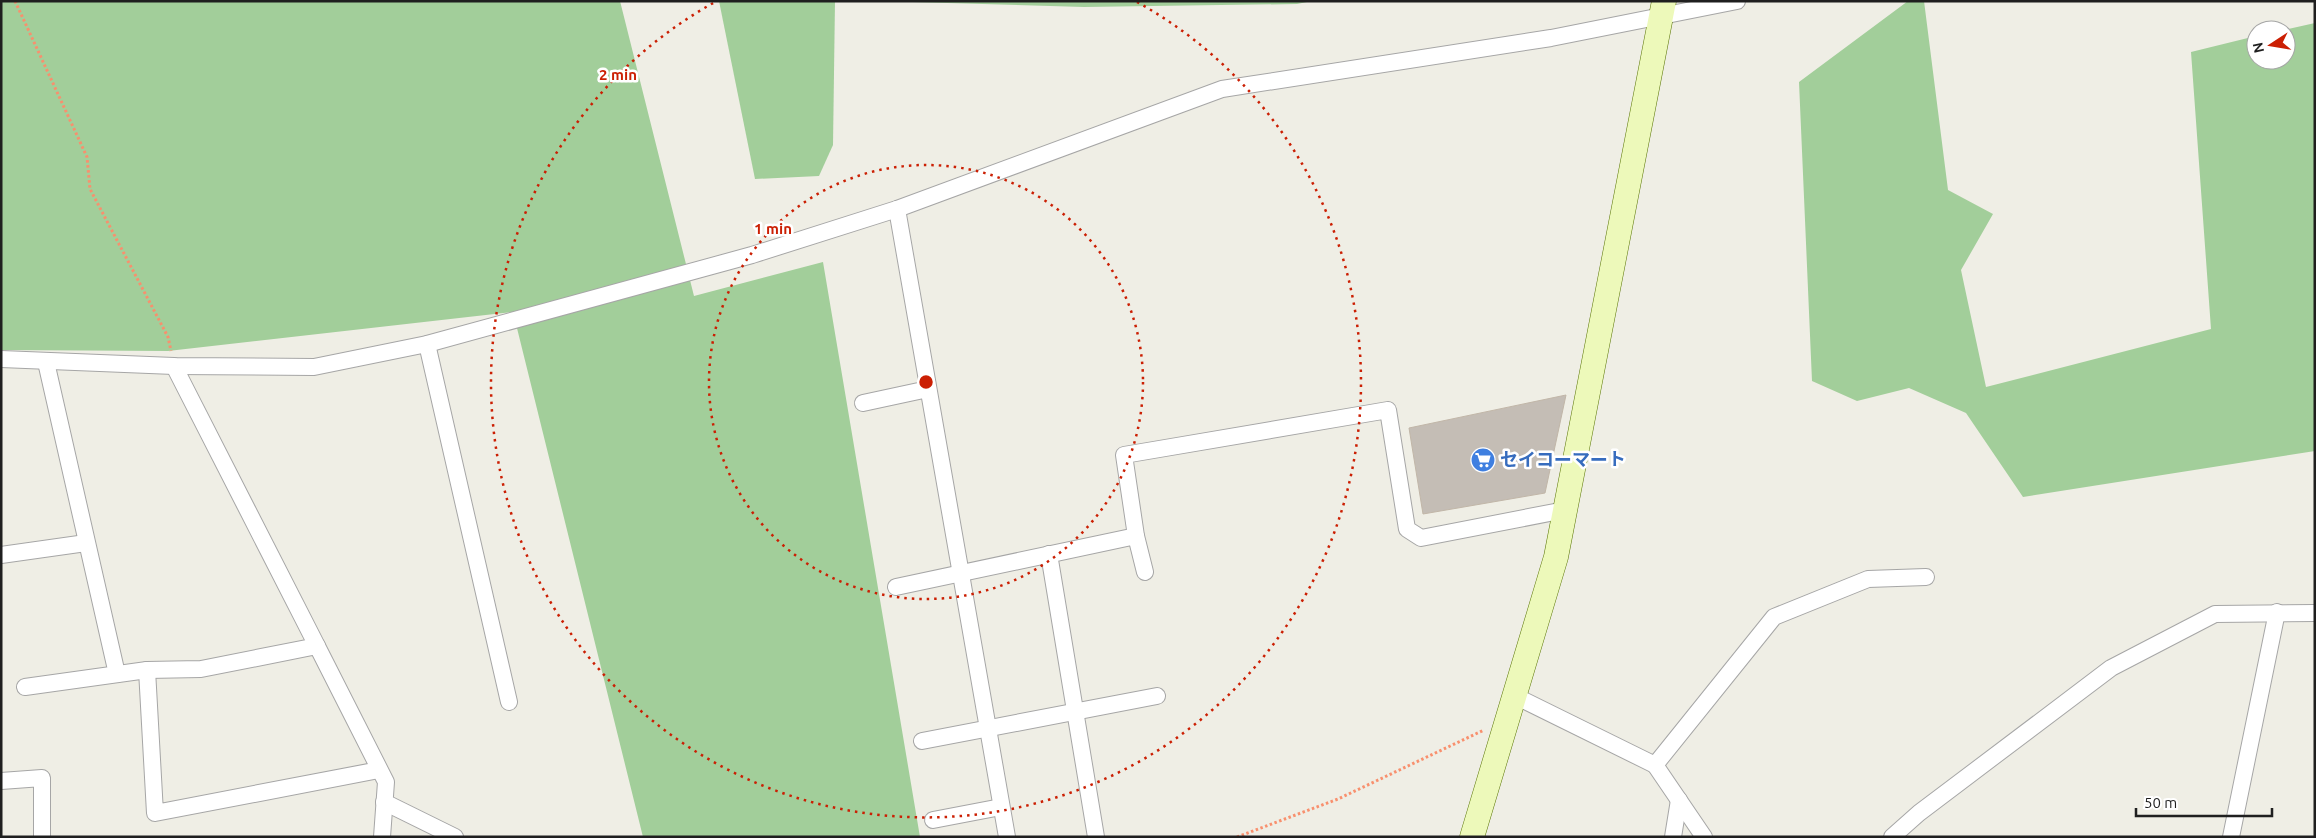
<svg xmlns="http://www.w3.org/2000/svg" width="2316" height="838" font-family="Ubuntu,'Noto Sans JP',sans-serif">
  <rect width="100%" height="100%" fill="#efeee5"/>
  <g fill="#a2ce9a">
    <polygon points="1,1 620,1 694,296 823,262 920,837 643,837 513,312 168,351 1,350"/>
    <polygon points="719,1 835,1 833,145 819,176 755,179"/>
    <polygon points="877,1 1312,1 1297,4 1084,7"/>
    <polygon points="1908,1 1924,1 1948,190 1993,214 1961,270 1986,387 2211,329 2191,52 2256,36 2256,60 2286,60 2286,30 2284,30 2315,23 2315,451 2023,497 1966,413 1909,388 1857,401 1812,381 1799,82"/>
  </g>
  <polygon fill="#c4bdb5" stroke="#c1b6a8" points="1566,395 1545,493 1423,514 1409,428"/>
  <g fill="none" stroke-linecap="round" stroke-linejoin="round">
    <defs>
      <g id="street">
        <polyline points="897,209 1007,837"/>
        <polyline points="427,344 509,702"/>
        <polyline points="1,359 174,366 314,367 427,344 752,255 897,209 1222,89 1551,38 1737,1"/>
        <polyline points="46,362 117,674"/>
        <polyline points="174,366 317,646"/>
        <polyline points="863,403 928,389"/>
        <polyline points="1049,554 1096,837"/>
        <polyline points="1,555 86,543"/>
        <polyline points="1145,572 1136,536 1124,455 1388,410 1407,529 1421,538 1565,510"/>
        <polyline points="896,587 1136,536"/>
        <polyline points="147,670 155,813 379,770"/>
        <polyline points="25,687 147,670 201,669 317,646 386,782 382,837"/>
        <polyline points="1515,696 1655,765 1774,617 1868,579 1926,577"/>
        <polyline points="922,741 1157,696"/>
        <polyline points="1655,765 1704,837"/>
        <polyline points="1,781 42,778 42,837"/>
        <polyline points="384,802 455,837"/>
        <polyline points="933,820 1001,807"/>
        <polyline points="1673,837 1679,800"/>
        <polyline points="1892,837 1919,813 2111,668 2215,614 2315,613"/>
        <polyline points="2231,837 2277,612"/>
      </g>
      <polyline id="secondary" points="1472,837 1556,557 1664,1"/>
    </defs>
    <use href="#street" stroke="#a6a6a6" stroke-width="18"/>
    <use href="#secondary" stroke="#5a7506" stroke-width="25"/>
    <g stroke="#f8906e" stroke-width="3" stroke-dasharray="2.5 2.5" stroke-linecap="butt">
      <polyline points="15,1 87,157 90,189 168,337 171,351"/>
      <polyline points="1237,837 1338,799 1484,730"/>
    </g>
    <use href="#street" stroke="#fff" stroke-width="16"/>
    <use href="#secondary" stroke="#edf9ba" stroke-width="24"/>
  </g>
  <g fill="none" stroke="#cb1f03" stroke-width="2.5" stroke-dasharray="2.5 5">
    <circle cx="926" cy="382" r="217"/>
    <path d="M1137 2A435 435 0 1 1 715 2"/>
  </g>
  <defs>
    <symbol id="supermarket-disc" viewBox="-11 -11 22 22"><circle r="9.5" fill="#3f7fe0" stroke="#fff"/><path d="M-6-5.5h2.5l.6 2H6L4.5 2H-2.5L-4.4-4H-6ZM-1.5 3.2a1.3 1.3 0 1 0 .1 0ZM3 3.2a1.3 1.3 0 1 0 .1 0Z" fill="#fff"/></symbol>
  </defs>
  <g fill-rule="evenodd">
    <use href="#supermarket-disc" x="1469" y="446" width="28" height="28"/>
  </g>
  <g text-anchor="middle" stroke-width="5" stroke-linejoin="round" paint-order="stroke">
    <g font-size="18" font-weight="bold" fill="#366cbe" stroke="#fff" text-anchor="start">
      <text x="1500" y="466">セイコーマート</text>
    </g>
  </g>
  <circle cx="926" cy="382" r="8" fill="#cb1f03" stroke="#fff" stroke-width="2.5"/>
  <g font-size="15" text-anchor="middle" font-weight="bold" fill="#cb1f03" stroke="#fff" stroke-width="5" stroke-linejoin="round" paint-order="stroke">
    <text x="618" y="80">2 min</text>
    <text x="773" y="234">1 min</text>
  </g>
  <rect width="2316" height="838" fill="none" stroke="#1f1f1f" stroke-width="5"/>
  <g transform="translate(2271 45) rotate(258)"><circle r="24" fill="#ffffff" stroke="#a5a5a5"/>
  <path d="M0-4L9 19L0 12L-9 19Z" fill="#cb1f03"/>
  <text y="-8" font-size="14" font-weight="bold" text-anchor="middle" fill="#1f1f1f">N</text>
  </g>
  <path d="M2136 808v8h136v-8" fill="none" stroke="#1f1f1f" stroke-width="2.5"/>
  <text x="2144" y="808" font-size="15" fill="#1f1f1f" stroke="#ffffff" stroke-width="4" paint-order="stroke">50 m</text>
</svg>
